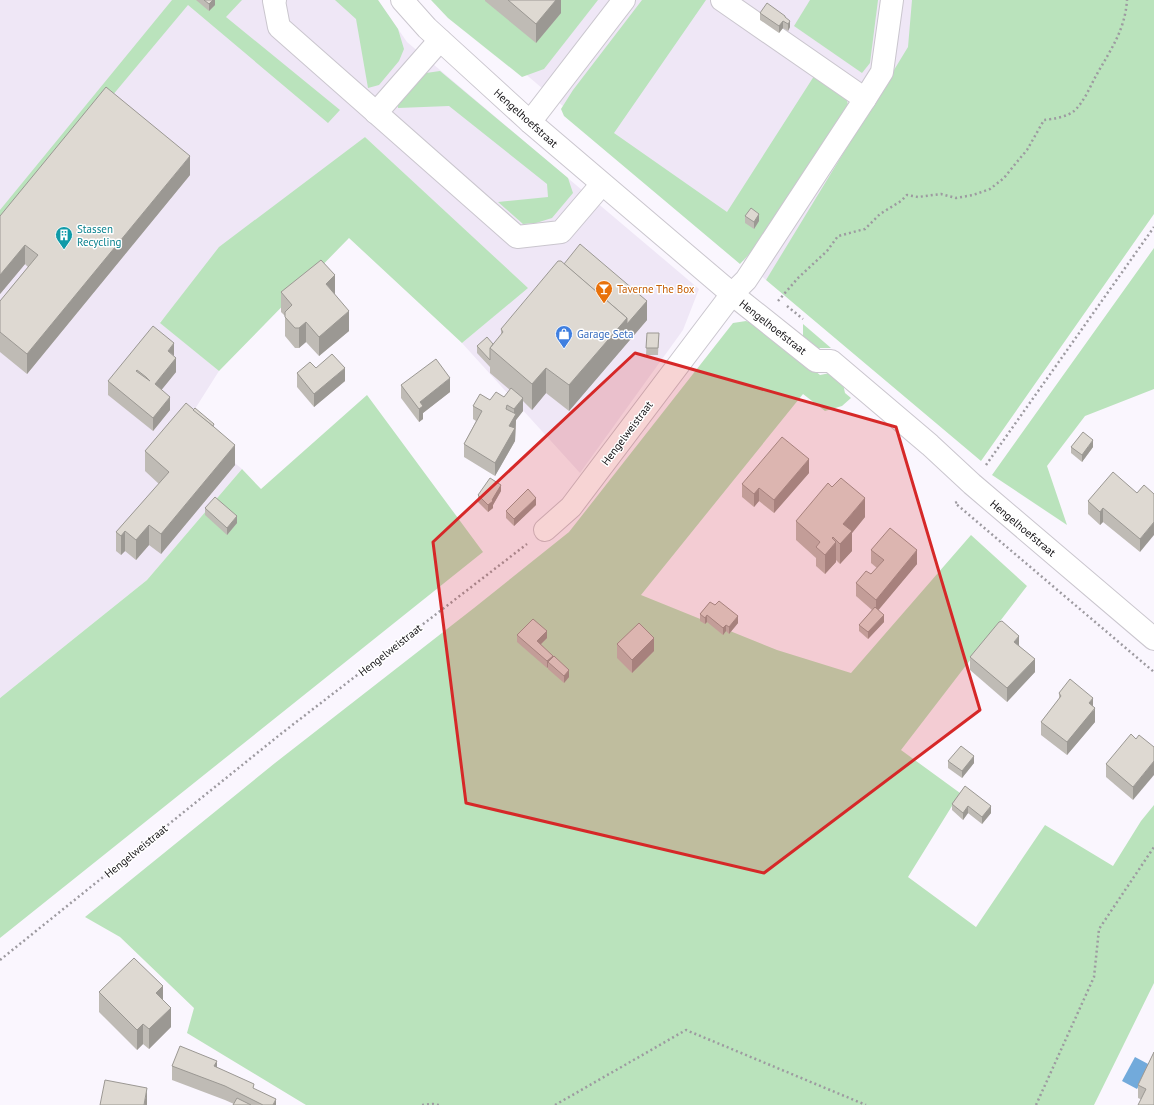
<svg xmlns="http://www.w3.org/2000/svg" width="1154" height="1105" font-family="'PT Sans',sans-serif">
  <rect width="100%" height="100%" fill="#faf6fe"/>
  <g fill="#efe7f6">
    <polygon points="0,0 378,0 407,42 699,289 683,330 580,473 462,343 527,288 365,137 160,322 219,371 186,423 242,469 147,580 0,698"/>
    <polygon points="439,0 961,0 766,280"/>
  </g>
  <g fill="#bae3bc">
    <polygon points="172,0 242,0 226,17 340,110 328,123 188,5 0,230 0,210"/>
    <polygon points="335,0 378,0 398,29 404,49 399,61 379,85 368,88 356,19"/>
    <polygon points="431,0 598,0 544,69 522,77 448,18"/>
    <polygon points="642,0 706,0 614,133 727,212 816,73 846,96 848,105 752,251 740,264 564,116 561,109 573,90"/>
    <polygon points="810,0 878,0 870,63 862,73 794,26"/>
    <polygon points="912,0 1154,0 1154,214 981,461 766,280 908,47"/>
    <polygon points="440,71 568,178 573,193 552,218 536,223 523,224 498,202 548,197 547,184 449,106 398,108 398,98 419,74"/>
    <polygon points="365,137 528,288 462,343 349,238 219,371 160,323 219,247"/>
    <polygon points="1154,248 1154,389 1085,416 1047,466 1067,525 992,475"/>
    <polygon points="746,321 760,326 820,375 835,372 842,379 845,393 851,398 842,406 825,411 803,394 641,595 777,650 851,673 971,535 1027,586 901,750 960,793 908,877 976,927 1045,825 1113,866 1141,821 1154,805 1154,983 1094,1105 306,1105 187,1033 194,1008 120,937 85,917 275,763 474,608 569,532 733,323"/>
    <polygon points="803,324 831,348 817,348 803,338"/>
    <polygon points="367,395 483,552 0,938 0,698 147,580 242,469 261,489"/>
  </g>
  <polygon fill="#72aadb" points="1135,1057 1150,1065 1137,1089 1122,1081"/>
  <g fill="none" stroke-linecap="round" stroke-linejoin="round">
    <defs>
      <g id="minor">
        <polyline points="275,0 274,1 279,27 517,237 561,232 602,184"/>
        <polyline points="402,0 427,28 530,122 732,294 816,361 831,361 930,445 972,484 1154,639"/>
        <polyline points="722,0 865,99"/>
        <polyline points="376,113 440,40"/>
        <polyline points="530,122 624,0"/>
        <polyline points="545,530 571,507 732,294 746,280 865,99 882,72 892,0"/>
      </g>
    </defs>
    <use href="#minor" stroke="#cac6ce" stroke-width="24"/>
    <g stroke="#9d9aa0" stroke-width="2.5" stroke-dasharray="2 3" stroke-linecap="butt">
      <path d="M778 301 798 278 827 251 838 236 865 229 880 214 901 201 907 195 918 197 941 194 956 198 973 195 990 189 1004 178 1016 163 1027 150 1044 120C1053 119 1067 117 1074 111 1085 101 1090 86 1097 74 1111 49 1125 30 1127 0"/>
      <polyline points="787,306 803,319"/>
      <polyline points="986,465 1154,227"/>
      <polyline points="957,502 955,503 1154,672"/>
      <polyline points="0,960 282,733 527,544"/>
      <polyline points="422,1105 433,1104 439,1105"/>
      <polyline points="555,1105 686,1030 866,1105"/>
      <polyline points="1036,1105 1094,977 1099,929 1154,847"/>
    </g>
    <use href="#minor" stroke="#fff" stroke-width="22"/>
  </g>
  <g fill="#bfbbb5">
    <polygon points="196,0 215,0 215,5 209,11"/>
    <polygon points="485,0 561,0 561,13 536,43 485,1"/>
    <polygon points="760,13 785,17 790,27 788,31 783,28 779,33 760,20"/>
    <polygon points="190,175 27,374 0,352 0,301 28,267 25,264 0,294 0,216"/>
    <polygon points="745,216 759,221 754,229 745,223"/>
    <polygon points="564,264 647,320 569,411 546,393 532,410 523,401 523,411 516,420 515,441 495,476 464,457 464,444 476,421 473,419 473,406 490,400 504,397 510,390 490,373 490,367 477,353 477,346 493,344 501,335 501,329"/>
    <polygon points="281,292 335,295 349,331 319,356 306,342 299,348 295,348 285,336 285,316 281,312"/>
    <polygon points="647,333 659,333 658,355 646,355"/>
    <polygon points="174,356 176,372 161,390 170,410 153,431 108,395 108,381"/>
    <polygon points="316,368 345,381 314,407 297,387 297,373"/>
    <polygon points="401,385 450,392 423,413 423,419 419,422 401,398"/>
    <polygon points="214,427 235,465 161,554 149,545 136,560 125,551 121,555 116,551 116,532 159,484 145,471 145,451"/>
    <polygon points="1071,447 1093,447 1082,462 1071,453"/>
    <polygon points="809,473 774,513 759,501 754,507 742,497 742,484"/>
    <polygon points="1144,485 1140,552 1103,522 1100,525 1088,514 1088,501 1137,493"/>
    <polygon points="501,491 493,505 493,508 488,512 478,502 478,495"/>
    <polygon points="536,505 514,526 506,518 506,511"/>
    <polygon points="205,508 237,523 227,535 205,515"/>
    <polygon points="865,517 852,533 852,551 840,564 836,560 836,562 825,574 816,566 816,558 796,540 796,521"/>
    <polygon points="871,550 917,564 878,610 884,622 868,639 859,631 859,625 872,610 856,596 856,583 871,574 877,568 871,563"/>
    <polygon points="710,602 738,623 729,634 726,631 723,635 707,622 705,624 700,621 700,614"/>
    <polygon points="517,635 547,638 541,644 569,677 564,683 548,669 548,667 547,668 517,642"/>
    <polygon points="617,644 654,651 632,673 617,658"/>
    <polygon points="1019,645 1035,672 1007,702 970,670 970,657"/>
    <polygon points="1059,693 1095,722 1067,755 1041,735 1041,722 1059,699"/>
    <polygon points="1136,739 1133,800 1106,777 1106,764"/>
    <polygon points="948,761 974,763 962,778 948,768"/>
    <polygon points="965,786 991,813 982,824 968,813 963,820 952,810 952,804"/>
    <polygon points="99,992 163,1000 171,1027 149,1049 143,1044 137,1050 99,1012"/>
    <polygon points="1154,1052 1154,1105 1138,1098 1138,1085"/>
    <polygon points="172,1066 217,1068 254,1089 276,1105 233,1105 234,1104 225,1100 172,1080"/>
  </g>
  <g fill="#9b9893">
    <polygon points="213,0 215,0 215,5 209,11 209,4"/>
    <polygon points="556,0 561,0 561,13 536,43 536,24"/>
    <polygon points="783,21 783,28 779,33 779,26"/>
    <polygon points="790,21 790,27 788,31 788,24"/>
    <polygon points="190,156 190,175 27,374 27,354"/>
    <polygon points="759,214 759,221 754,229 754,222"/>
    <polygon points="25,245 25,264 0,294 0,275"/>
    <polygon points="335,275 335,295 326,284"/>
    <polygon points="647,301 647,320 569,411 569,385 627,318"/>
    <polygon points="349,311 349,331 319,356 319,337"/>
    <polygon points="306,322 306,342 299,348 299,328"/>
    <polygon points="174,343 174,356 168,351"/>
    <polygon points="176,358 176,372 155,398 155,384"/>
    <polygon points="345,368 345,381 314,407 314,394"/>
    <polygon points="546,368 546,393 532,410 532,384"/>
    <polygon points="450,378 450,392 423,413 423,419 419,422 419,409 420,402"/>
    <polygon points="170,397 170,410 153,431 153,418"/>
    <polygon points="523,398 523,411 516,420 515,441 495,476 495,463 509,426 514,417 514,409"/>
    <polygon points="1093,440 1093,447 1082,462 1082,455"/>
    <polygon points="235,445 235,465 161,554 161,534"/>
    <polygon points="809,459 809,473 774,513 774,500"/>
    <polygon points="501,485 501,491 493,505 493,508 488,512 488,505"/>
    <polygon points="759,488 759,501 754,507 754,494"/>
    <polygon points="536,498 536,505 514,526 514,519"/>
    <polygon points="865,498 865,517 852,533 852,551 840,564 840,544 843,524"/>
    <polygon points="1103,508 1103,522 1100,525 1100,512"/>
    <polygon points="237,516 237,523 227,535 227,528"/>
    <polygon points="1154,522 1154,535 1140,552 1140,539"/>
    <polygon points="149,525 149,545 136,560 136,540"/>
    <polygon points="125,531 125,551 121,555 121,536"/>
    <polygon points="833,537 833,546 836,542 836,562 825,574 825,555 832,538"/>
    <polygon points="917,550 917,564 876,613 876,600"/>
    <polygon points="707,615 707,622 705,624 705,618"/>
    <polygon points="884,615 884,622 868,639 868,632"/>
    <polygon points="738,616 738,623 729,634 729,627"/>
    <polygon points="726,625 726,631 723,635 723,628"/>
    <polygon points="547,631 547,638 537,648 537,641"/>
    <polygon points="1019,636 1019,649 1014,642"/>
    <polygon points="654,638 654,651 632,673 632,660"/>
    <polygon points="553,656 553,663 548,662 548,667 547,668 547,661"/>
    <polygon points="1035,659 1035,672 1007,702 1007,688"/>
    <polygon points="569,670 569,677 564,683 564,676"/>
    <polygon points="1093,698 1093,711 1095,708 1095,722 1067,755 1067,742 1089,703"/>
    <polygon points="974,756 974,763 962,778 962,771"/>
    <polygon points="1154,761 1154,775 1133,800 1133,787"/>
    <polygon points="968,806 968,813 963,820 963,813"/>
    <polygon points="991,806 991,813 982,824 982,817"/>
    <polygon points="163,986 163,1006 156,993"/>
    <polygon points="171,1008 171,1027 149,1049 149,1029"/>
    <polygon points="143,1024 143,1044 137,1050 137,1030"/>
    <polygon points="217,1061 217,1075 214,1066"/>
    <polygon points="147,1088 147,1105 144,1105"/>
    <polygon points="276,1099 276,1105 273,1105"/>
  </g>
  <g fill="#ded9d2" stroke="#9b9893" fill-rule="evenodd">
    <polygon points="204,0 213,0 209,4"/>
    <polygon points="508,0 556,0 536,24"/>
    <polygon points="767,3 785,16 785,17 790,21 788,24 783,21 779,26 760,13"/>
    <polygon points="106,87 190,156 27,354 0,332 0,301 38,255 25,245 0,275 0,216"/>
    <polygon points="751,208 759,214 754,222 745,216"/>
    <polygon points="580,244 647,301 627,324 627,318 564,264"/>
    <polygon points="321,260 335,275 326,284 349,311 319,337 306,322 299,328 295,328 285,317 285,312 292,305 281,292"/>
    <polygon points="558,261 561,261 627,318 569,385 546,368 532,384 490,348 503,332 501,329"/>
    <path d="M153 326 174 343 168 351 176 358 155 384 170 397 153 418 108 381ZM137 370 146 377 150 381 136 371Z"/>
    <polygon points="647,333 659,333 658,348 646,348"/>
    <polygon points="487,337 493,344 490,348 490,360 477,346"/>
    <polygon points="332,354 345,368 314,394 297,373 310,362 316,368"/>
    <polygon points="436,359 450,378 420,402 423,406 419,409 401,385"/>
    <polygon points="511,388 523,398 514,409 507,405 506,409 516,414 509,426 515,428 495,463 464,444 482,411 473,406 480,394 490,400 496,392 504,397"/>
    <polygon points="186,403 235,445 161,534 149,525 136,540 125,531 121,536 116,532 169,472 145,451"/>
    <polygon points="195,408 214,424 213,426 193,410"/>
    <polygon points="1083,432 1093,440 1082,455 1071,447"/>
    <polygon points="782,437 809,459 774,500 759,488 754,494 742,484"/>
    <polygon points="1113,472 1137,493 1144,485 1154,494 1154,522 1140,539 1103,508 1100,512 1088,501"/>
    <polygon points="490,478 501,485 492,500 493,501 488,505 478,495"/>
    <polygon points="841,478 865,498 843,524 852,531 840,544 833,537 832,538 836,542 825,555 816,547 820,542 796,521 828,483 832,487"/>
    <polygon points="528,489 536,498 514,519 506,511"/>
    <polygon points="215,497 237,516 227,528 205,508"/>
    <polygon points="890,528 917,550 876,600 856,583 866,571 871,574 884,560 871,550"/>
    <polygon points="719,601 738,616 729,627 726,625 723,628 707,615 705,618 700,614 710,602 715,605"/>
    <polygon points="875,607 884,615 868,632 859,625"/>
    <polygon points="533,619 547,631 537,641 553,656 547,661 517,635"/>
    <polygon points="1002,621 1019,636 1014,642 1035,659 1007,688 970,657 999,622"/>
    <polygon points="639,623 654,638 632,660 617,644"/>
    <polygon points="554,656 569,670 564,676 548,662"/>
    <polygon points="1070,679 1093,698 1089,703 1095,708 1067,742 1041,722 1061,696 1059,693"/>
    <polygon points="1131,734 1136,739 1139,735 1154,747 1154,761 1133,787 1106,764"/>
    <polygon points="961,746 974,756 962,771 948,761"/>
    <polygon points="965,786 991,806 982,817 968,806 963,813 952,804"/>
    <polygon points="134,958 163,986 156,993 171,1008 149,1029 143,1024 137,1030 99,992"/>
    <polygon points="180,1046 217,1061 214,1066 254,1084 253,1088 276,1099 273,1105 263,1105 225,1086 172,1066"/>
    <polygon points="1154,1052 1154,1105 1138,1105 1146,1089 1138,1085"/>
    <polygon points="105,1080 147,1088 144,1105 100,1105"/>
    <polygon points="237,1098 251,1105 233,1105"/>
  </g>
  <path fill="#d62828" fill-opacity="0.2" stroke="#d62828" stroke-width="3" stroke-linejoin="round" d="M635 353 896 427 980 710 764 873 466 803 433 542Z"/>
  <defs>
    <symbol id="building-pin" viewBox="-11 -11 22 30"><path d="M0 17L-7.5 6A9.5 9.5 0 1 1 7.5 6Z" fill="#0f9aa8" stroke="#fff"/><path d="M-4-6H4V6H1V3H-1V6H-4ZM-2.5-4.3h1.7v1.8h-1.7ZM.8-4.3h1.7v1.8H.8ZM-2.5-1h1.7V.8h-1.7ZM.8-1h1.7V.8H.8Z" fill="#fff"/></symbol>
    <symbol id="bar-pin" viewBox="-11 -11 22 30"><path d="M0 17L-7.5 6A9.5 9.5 0 1 1 7.5 6Z" fill="#e8710a" stroke="#fff"/><path d="M-6-5H6L.8 .8V4.5H3.5V6h-7V4.5H-.8V.8Z" fill="#fff"/></symbol>
    <symbol id="shop-pin" viewBox="-11 -11 22 30"><path d="M0 17L-7.5 6A9.5 9.5 0 1 1 7.5 6Z" fill="#3f7fe0" stroke="#fff"/><path d="M-5-2.5h2.3a2.7 3.5 0 0 1 5.4 0H5L5.5 6h-11ZM-1.5-2.5h3a1.5 2.3 0 0 0-3 0Z" fill="#fff"/></symbol>
  </defs>
  <g fill-rule="evenodd">
    <use href="#building-pin" x="54" y="225" width="20" height="27"/>
    <use href="#bar-pin" x="594" y="279" width="20" height="27"/>
    <use href="#shop-pin" x="554" y="324" width="20" height="27"/>
  </g>
  <g text-anchor="middle" stroke-width="3" stroke-linejoin="round" paint-order="stroke">
    <g font-size="11" fill="#151316" stroke="#fff">
      <text transform="translate(526 118) rotate(42)" y="4">Hengelhoefstraat</text>
      <text transform="translate(773 327) rotate(38)" y="4">Hengelhoefstraat</text>
      <text transform="translate(627 433) rotate(-53)" y="4">Hengelweistraat</text>
      <text transform="translate(1023 528) rotate(40)" y="4">Hengelhoefstraat</text>
      <text transform="translate(390 650) rotate(-38)" y="4">Hengelweistraat</text>
      <text transform="translate(136 851) rotate(-39)" y="4">Hengelweistraat</text>
    </g>
    <g font-size="11" fill="#0d838f" stroke="#fff" text-anchor="start">
      <text x="77" y="233">Stassen<tspan x="77" dy="13">Recycling</tspan></text>
    </g>
    <g font-size="11" fill="#c56008" stroke="#fff" text-anchor="start">
      <text x="617" y="293">Taverne The Box</text>
    </g>
    <g font-size="11" fill="#366cbe" stroke="#fff" text-anchor="start">
      <text x="577" y="338">Garage Seta</text>
    </g>
  </g>
</svg>
